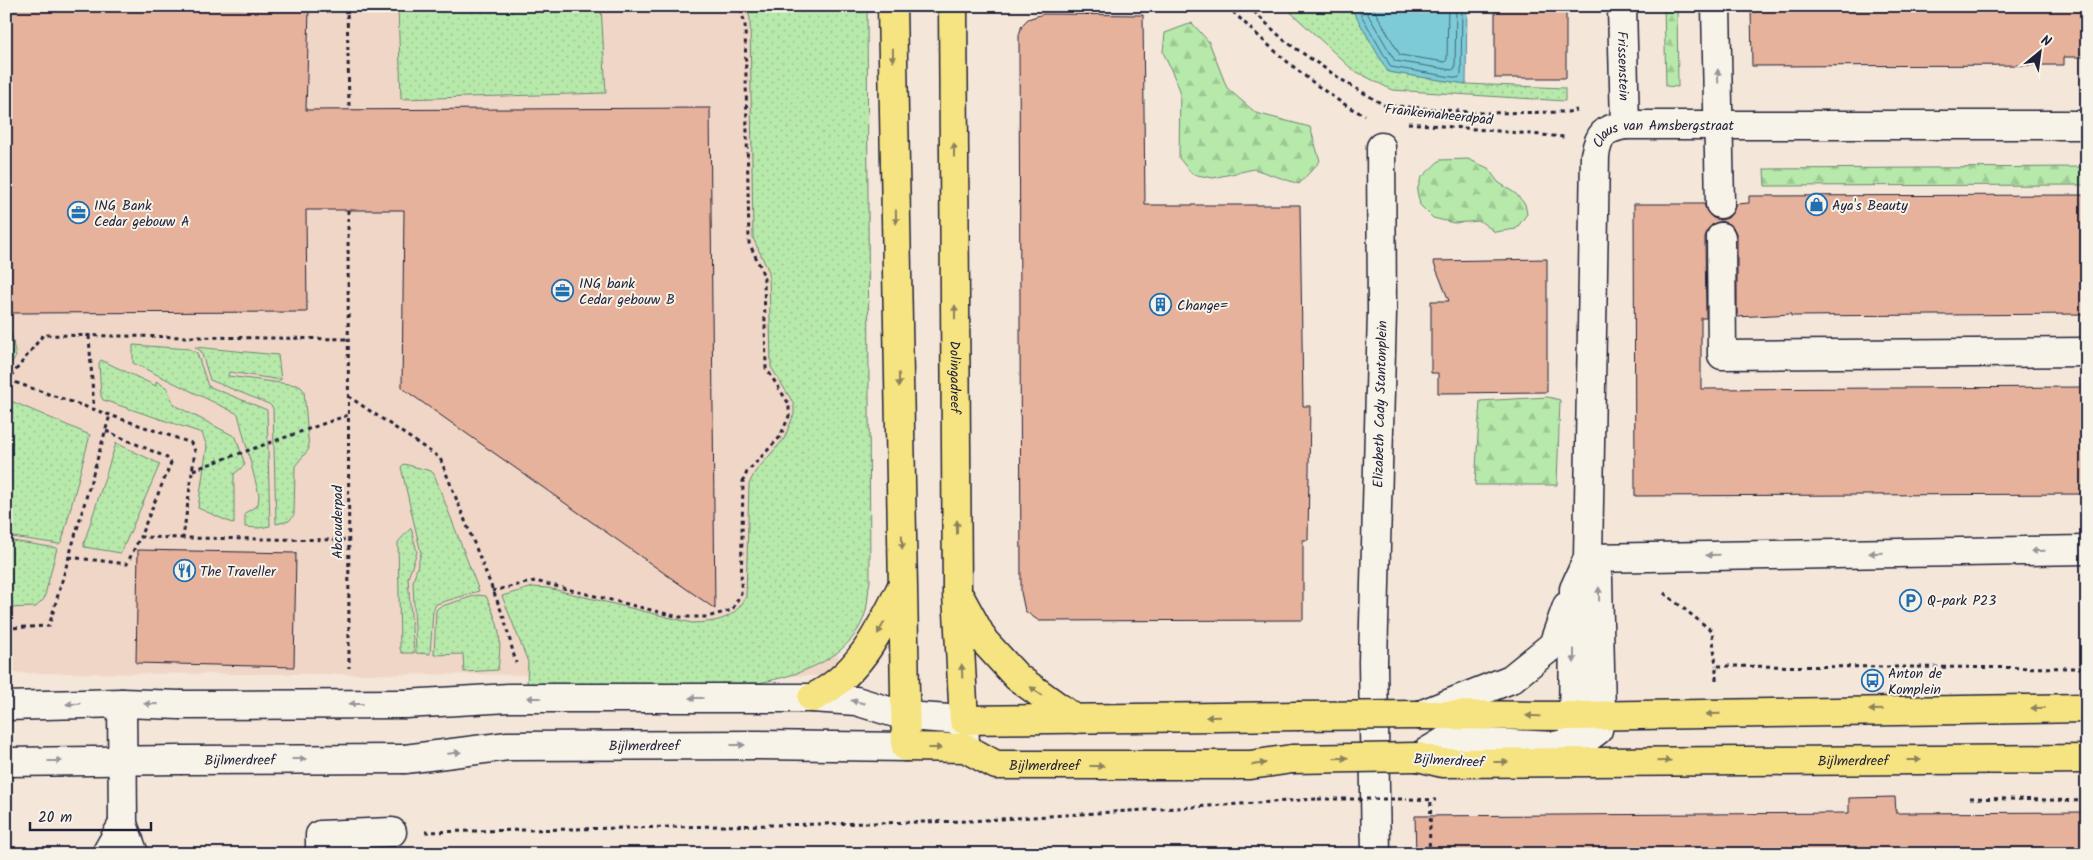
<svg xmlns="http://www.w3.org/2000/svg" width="2093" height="860" font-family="Kalam,sans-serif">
  <defs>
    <pattern id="grass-dots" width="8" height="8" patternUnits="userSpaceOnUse" patternTransform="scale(1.25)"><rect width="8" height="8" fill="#b7e9aa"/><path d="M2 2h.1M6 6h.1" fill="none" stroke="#9dc893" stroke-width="1.8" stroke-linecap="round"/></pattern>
    <pattern id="forest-firs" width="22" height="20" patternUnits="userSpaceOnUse" patternTransform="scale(1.25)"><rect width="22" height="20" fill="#b7e9aa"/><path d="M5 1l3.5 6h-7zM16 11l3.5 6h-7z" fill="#9dc893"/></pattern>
  </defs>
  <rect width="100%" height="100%" fill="#f4e6d9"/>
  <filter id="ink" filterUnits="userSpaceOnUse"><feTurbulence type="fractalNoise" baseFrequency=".02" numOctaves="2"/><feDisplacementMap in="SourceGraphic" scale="10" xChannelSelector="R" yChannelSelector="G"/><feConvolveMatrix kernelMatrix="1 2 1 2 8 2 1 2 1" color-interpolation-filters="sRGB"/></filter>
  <g filter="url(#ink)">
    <polygon fill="#f0d6c6" points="6,6 832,6 838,676 6,673"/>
    <g fill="url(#grass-dots)" stroke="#6c8672">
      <polygon points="398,6 601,6 606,93 401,99"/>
      <path d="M746 6H867L870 581C868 590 868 602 866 611 853 658 801 675 758 683L527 685 528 662 502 596 533 587 548 588 692 623C716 622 735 620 746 596L749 484 755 472 784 439 794 414V404L771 367 769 272 753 238 750 18Z"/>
      <polygon points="1284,6 1350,6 1388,72 1466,84 1565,88 1565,101 1392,90 1353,70"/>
      <polygon points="6,332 11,332 16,357 6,369"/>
      <polygon points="133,345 190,349 197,353 208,386 267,410 270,526 259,528 245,527 245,513 258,505 259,495 238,414 133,363"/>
      <polygon points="195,347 278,355 281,380 229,372 228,376 296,385 301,387 304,391 309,449 295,466 294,515 289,521 276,524 273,408 269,404 210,380 201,351"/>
      <polygon points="101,360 156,386 156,381 167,388 174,405 236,437 245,465 234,474 234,524 198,508 207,446 202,433 103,400 101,396 99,363"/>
      <polygon points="11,401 90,435 62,541 59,544 6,536 6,406"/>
      <polygon points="116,443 160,464 121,553 84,547 84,543"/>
      <polygon points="404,464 431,471 434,474 479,591 436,604 433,611 430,654 416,653 413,582 421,553 401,467"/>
      <polygon points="411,528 417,552 408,578 414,653 402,653 400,649 398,542"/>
      <polygon points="6,540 57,548 44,599 36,607 6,608"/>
      <path d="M477 595 486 596C500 627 502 636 498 670L464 672 463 654 434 655 436 610 439 607Z"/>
    </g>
    <g fill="url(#forest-firs)" stroke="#6c8672">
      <polygon points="1664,6 1677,6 1678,87 1666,86"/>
      <polygon points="1192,23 1209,42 1227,88 1256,113 1310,127 1320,161 1299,184 1254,169 1213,178 1192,174 1179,158 1180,90 1163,52 1165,33"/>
      <polygon points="1468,159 1488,168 1498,182 1516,194 1525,204 1527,214 1516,229 1495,232 1480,221 1454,223 1433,218 1420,205 1417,191 1421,178 1440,160"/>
      <polygon points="2087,167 2087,185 1765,186 1764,169"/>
      <polygon points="1548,397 1560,400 1557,485 1475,485 1480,401"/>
    </g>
    <polygon fill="#7bcbd6" stroke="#578798" points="1350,6 1467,6 1466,84 1388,72"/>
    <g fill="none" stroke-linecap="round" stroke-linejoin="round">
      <g stroke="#466679" stroke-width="1">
        <polyline points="1356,6 1391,67 1458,78 1461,75 1462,6"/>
        <polyline points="1363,6 1395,61 1452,70 1455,68 1456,6"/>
        <polyline points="1372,6 1400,55 1445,62 1447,59 1448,6"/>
      </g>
    </g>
    <g fill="#e7b29b" stroke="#22223b">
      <polygon points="6,6 309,9 306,110 710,108 715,609 402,388 404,210 306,210 307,312 6,313"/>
      <rect x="1495" y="6" width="71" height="72"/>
      <polygon points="1751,6 1853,6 1853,10 2087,9 2087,57 2064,57 2064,65 1752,66"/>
      <polygon points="1043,14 1143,15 1145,205 1300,205 1303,406 1310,406 1308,540 1303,540 1303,620 1039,621 1025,611 1021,592 1019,35 1022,25 1028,19"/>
      <polygon points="2087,195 2087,314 1791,316 1791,314 1737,317 1737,236 1734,229 1729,224 1720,221 1713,224 1708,229 1705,237 1706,318 1701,318 1701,389 2087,387 2087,494 1635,496 1634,204 1704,204 1707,212 1713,218 1721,220 1728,218 1733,212 1736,204 1749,203 1749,196"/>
      <polygon points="1547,259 1547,392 1438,393 1438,373 1431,373 1431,301 1449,301 1433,261"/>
      <polygon points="138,550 296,553 294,667 136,663"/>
      <polygon points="1895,797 1896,813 2087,812 2087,854 1416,854 1415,816 1849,813 1849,798"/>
    </g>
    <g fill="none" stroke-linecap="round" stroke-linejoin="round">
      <defs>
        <g id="minor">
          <path id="s1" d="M1622 6 1625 125"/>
          <polyline points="1716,6 1720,204"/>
          <polyline points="1721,237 1722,355 2087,352"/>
          <polyline points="1588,558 2087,550"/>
          <polyline points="122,703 123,824 134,854"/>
          <polyline points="405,704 509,698 812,698 856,701 905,716 964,720 965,743"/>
          <polyline points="6,706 122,703 180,705"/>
          <polyline points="1420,715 1511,679 1553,645 1567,606"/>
          <polyline points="1418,757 1445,741 1555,746 1586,739 1598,730 1601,714 1598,578 1588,558"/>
          <path id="s2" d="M405 759 508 746 759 745 906 747"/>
          <polyline points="6,762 180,760"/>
          <path id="s3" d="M1573 762 1574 589 1588 558 1595 155C1599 134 1604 129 1625 125H2087"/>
          <polyline points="106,854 123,824"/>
          <polyline points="320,854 320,835 392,832"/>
          <path id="s4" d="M1376 854 1373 662 1382 312 1381 147"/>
        </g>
        <g id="major">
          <path id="s5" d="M892 6 906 747 965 748 996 765H1250L1292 759"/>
          <path id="s6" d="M953 6 957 594 964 720 1297 716"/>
          <polyline points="961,599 984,641 1017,677 1075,719"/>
          <path d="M812 698C858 676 879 632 901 588"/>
          <polyline points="1420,715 1574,716 2087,708"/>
          <path id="s7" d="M1418 757 1442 763 2087 759"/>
        </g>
      </defs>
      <use href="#minor" stroke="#22223b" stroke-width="31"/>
      <use href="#major" stroke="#22223b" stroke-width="31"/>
      <g stroke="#22223b" stroke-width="3" stroke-dasharray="4 4" stroke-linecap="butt">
        <polyline points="347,6 349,106"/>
        <path d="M1227 6C1260 38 1292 68 1329 94 1341 102 1352 110 1365 115"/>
        <polyline points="1248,6 1285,41 1342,80 1384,105 1482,113 1568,112 1577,110"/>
        <polyline points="1408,123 1564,137"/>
        <polyline points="348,210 349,668"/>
        <polyline points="89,336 94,410"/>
        <polyline points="8,380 191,443 195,451 183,538 348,540"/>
        <polyline points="6,383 43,335 348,339"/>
        <polyline points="348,396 440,458 504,618 516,663"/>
        <polyline points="106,431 166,457 171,463 140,537"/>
        <polyline points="193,470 348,415"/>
        <polyline points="69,557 127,564 140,537 183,538"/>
        <polyline points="492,591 535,581 679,617 707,617 732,610 741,593 743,481 747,472 780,437 789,416 789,404 766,368 764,279 761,268 749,243 745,23 739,6"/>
        <polyline points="1664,593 1712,631 1716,666"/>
        <polyline points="6,628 49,626 110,415"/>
        <polyline points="1716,680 1716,666 2087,668"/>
        <polyline points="1970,798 2087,801"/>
        <polyline points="1410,799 1436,800"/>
        <polyline points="425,832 970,821 1318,799"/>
        <polyline points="1429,854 1431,800"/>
      </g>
      <use href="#minor" stroke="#f7f3e8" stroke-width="28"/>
      <use href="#major" stroke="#f6e381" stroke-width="28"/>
      <defs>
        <g id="minor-bridge">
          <polyline points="180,705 405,704"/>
          <path id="s8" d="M180 760 405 759"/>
        </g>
        <g id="major-bridge">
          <polyline points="1297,716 1420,715"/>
          <polyline points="1292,759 1418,757"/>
        </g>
      </defs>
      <use href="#minor-bridge" stroke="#22223b" stroke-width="31" stroke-linecap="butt"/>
      <use href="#major-bridge" stroke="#22223b" stroke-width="31" stroke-linecap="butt"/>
      <polyline stroke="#22223b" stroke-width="3" stroke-dasharray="4 4" stroke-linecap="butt" points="1318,799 1407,799"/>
      <use href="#minor-bridge" stroke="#f7f3e8" stroke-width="28"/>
      <use href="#major-bridge" stroke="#f6e381" stroke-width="28"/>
    </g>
    <defs><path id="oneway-solid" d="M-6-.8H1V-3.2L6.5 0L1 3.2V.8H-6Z" transform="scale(1.25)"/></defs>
    <g fill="#8c825e">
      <use href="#oneway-solid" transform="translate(893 55) rotate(89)"/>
      <use href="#oneway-solid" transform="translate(954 150) rotate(-90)"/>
      <use href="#oneway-solid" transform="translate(896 217) rotate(89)"/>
      <use href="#oneway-solid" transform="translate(955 312) rotate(-90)"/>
      <use href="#oneway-solid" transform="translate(899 380) rotate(89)"/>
      <use href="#oneway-solid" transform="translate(957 527) rotate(-90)"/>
      <use href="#oneway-solid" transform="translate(902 542) rotate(89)"/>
      <use href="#oneway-solid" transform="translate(881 628) rotate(119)"/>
      <use href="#oneway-solid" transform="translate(962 671) rotate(-93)"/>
      <use href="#oneway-solid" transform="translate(1036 691) rotate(-144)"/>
      <use href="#oneway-solid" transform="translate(2038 708) rotate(179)"/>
      <use href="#oneway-solid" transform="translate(1876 710) rotate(179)"/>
      <use href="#oneway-solid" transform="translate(1713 714) rotate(179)"/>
      <use href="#oneway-solid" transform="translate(1533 716) rotate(-179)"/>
      <use href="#oneway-solid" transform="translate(1213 717) rotate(179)"/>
      <use href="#oneway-solid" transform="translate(935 748)"/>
      <use href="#oneway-solid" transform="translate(1341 758) rotate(-1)"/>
      <use href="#oneway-solid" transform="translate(1914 760)"/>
      <use href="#oneway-solid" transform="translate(1664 761) rotate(-1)"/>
      <use href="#oneway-solid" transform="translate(1501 762)"/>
      <use href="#oneway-solid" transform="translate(1259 764) rotate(-9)"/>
      <use href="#oneway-solid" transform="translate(1097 766)"/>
    </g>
    <g fill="#97959a">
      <use href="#oneway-solid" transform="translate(1718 76) rotate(-92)"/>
      <use href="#oneway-solid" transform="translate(2038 551) rotate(179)"/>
      <use href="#oneway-solid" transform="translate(1876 553) rotate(179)"/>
      <use href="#oneway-solid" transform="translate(1713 555) rotate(179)"/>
      <use href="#oneway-solid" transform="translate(1599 594) rotate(-91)"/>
      <use href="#oneway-solid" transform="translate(1574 656) rotate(90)"/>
      <use href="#oneway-solid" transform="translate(534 698) rotate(180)"/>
      <use href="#oneway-solid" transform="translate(696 698) rotate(180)"/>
      <use href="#oneway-solid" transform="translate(858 702) rotate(-167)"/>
      <use href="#oneway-solid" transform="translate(73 704) rotate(179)"/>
      <use href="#oneway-solid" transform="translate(151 704) rotate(-179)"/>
      <use href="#oneway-solid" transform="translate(356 704) rotate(180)"/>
      <use href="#oneway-solid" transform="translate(738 745)"/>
      <use href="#oneway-solid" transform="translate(454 753) rotate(-7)"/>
      <use href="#oneway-solid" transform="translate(299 759)"/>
      <use href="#oneway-solid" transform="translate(55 761)"/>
    </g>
  </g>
  <defs>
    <symbol id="shop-ring" viewBox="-11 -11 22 22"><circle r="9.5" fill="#f7f3e8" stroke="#1f6fb2" stroke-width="1.5"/><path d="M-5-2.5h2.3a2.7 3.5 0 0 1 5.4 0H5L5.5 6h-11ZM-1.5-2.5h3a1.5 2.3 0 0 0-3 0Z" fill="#1f6fb2"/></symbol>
    <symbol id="office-ring" viewBox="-11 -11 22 22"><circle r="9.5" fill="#f7f3e8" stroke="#1f6fb2" stroke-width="1.5"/><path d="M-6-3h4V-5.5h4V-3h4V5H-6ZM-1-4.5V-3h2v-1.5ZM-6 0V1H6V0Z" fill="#1f6fb2"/></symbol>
    <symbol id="building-ring" viewBox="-11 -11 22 22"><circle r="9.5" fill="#f7f3e8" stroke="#1f6fb2" stroke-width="1.5"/><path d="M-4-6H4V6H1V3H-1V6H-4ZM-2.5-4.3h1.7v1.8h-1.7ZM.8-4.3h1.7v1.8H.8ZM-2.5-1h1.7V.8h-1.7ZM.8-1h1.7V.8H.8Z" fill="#1f6fb2"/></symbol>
    <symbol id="restaurant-ring" viewBox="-11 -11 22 22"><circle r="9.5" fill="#f7f3e8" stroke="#1f6fb2" stroke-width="1.5"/><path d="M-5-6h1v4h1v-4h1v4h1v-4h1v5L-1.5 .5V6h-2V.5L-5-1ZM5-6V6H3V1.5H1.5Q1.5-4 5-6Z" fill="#1f6fb2"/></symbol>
    <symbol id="parking-ring" viewBox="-11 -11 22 22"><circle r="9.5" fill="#f7f3e8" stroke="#1f6fb2" stroke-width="1.5"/><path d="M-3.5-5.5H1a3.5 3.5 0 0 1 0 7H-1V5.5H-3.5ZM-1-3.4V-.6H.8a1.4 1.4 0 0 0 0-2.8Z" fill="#1f6fb2"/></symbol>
    <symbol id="bus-ring" viewBox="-11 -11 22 22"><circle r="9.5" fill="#f7f3e8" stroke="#1f6fb2" stroke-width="1.5"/><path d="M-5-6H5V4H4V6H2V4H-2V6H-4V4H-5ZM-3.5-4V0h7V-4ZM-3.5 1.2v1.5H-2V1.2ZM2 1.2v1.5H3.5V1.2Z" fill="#1f6fb2"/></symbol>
  </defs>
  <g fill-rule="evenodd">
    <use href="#shop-ring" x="1804" y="192" width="25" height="25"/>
    <use href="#office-ring" x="66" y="200" width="25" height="25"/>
    <use href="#office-ring" x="550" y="278" width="25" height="25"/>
    <use href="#building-ring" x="1148" y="292" width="25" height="25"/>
    <use href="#restaurant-ring" x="172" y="558" width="25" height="25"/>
    <use href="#parking-ring" x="1898" y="588" width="25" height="25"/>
    <use href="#bus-ring" x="1860" y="668" width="25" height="25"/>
  </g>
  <g text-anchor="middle" stroke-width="4" stroke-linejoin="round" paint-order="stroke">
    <g font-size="14" fill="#22223b" stroke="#f7f3e8">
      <text dy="5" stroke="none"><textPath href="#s1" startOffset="60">Frissenstein</textPath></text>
      <text transform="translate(1439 114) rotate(6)" y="5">Frankemaheerdpad</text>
      <text dy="5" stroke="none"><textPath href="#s3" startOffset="692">Claus van Amsbergstraat</textPath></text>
      <text dy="5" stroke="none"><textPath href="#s6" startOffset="371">Dolingadreef</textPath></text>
      <text dy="5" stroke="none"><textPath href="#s4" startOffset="450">Elizabeth Cady Stantonplein</textPath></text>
      <text transform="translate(337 522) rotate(-90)" y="5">Abcouderpad</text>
      <text dy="5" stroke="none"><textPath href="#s2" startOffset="240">Bijlmerdreef</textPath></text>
      <text dy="5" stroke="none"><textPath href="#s8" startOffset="60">Bijlmerdreef</textPath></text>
      <text transform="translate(1449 760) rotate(3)" y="5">Bijlmerdreef</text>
      <text dy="5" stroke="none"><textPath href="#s7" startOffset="436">Bijlmerdreef</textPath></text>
      <text dy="5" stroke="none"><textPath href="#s5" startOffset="884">Bijlmerdreef</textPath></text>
    </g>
    <g font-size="14" fill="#22223b" stroke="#f7f3e8" text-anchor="start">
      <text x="94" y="210">ING Bank<tspan x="94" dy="16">Cedar gebouw A</tspan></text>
      <text x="1832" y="210">Aya's Beauty</text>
      <text x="579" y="288">ING bank<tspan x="579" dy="16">Cedar gebouw B</tspan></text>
      <text x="1177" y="310">Change=</text>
      <text x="200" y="576">The Traveller</text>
      <text x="1927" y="605">Q-park P23</text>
      <text x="1888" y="678">Anton de<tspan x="1888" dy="16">Komplein</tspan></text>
    </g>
  </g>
  <rect width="2093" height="860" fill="none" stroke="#f7f3e8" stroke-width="25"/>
  <rect x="12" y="12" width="2068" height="835" fill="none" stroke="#22223b" stroke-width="2" filter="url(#ink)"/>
  <g transform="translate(2040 52) rotate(29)" stroke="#f7f3e8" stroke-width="4" paint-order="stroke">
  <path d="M0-4L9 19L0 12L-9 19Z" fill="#22223b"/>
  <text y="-8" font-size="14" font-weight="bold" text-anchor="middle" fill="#22223b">N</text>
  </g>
  <path d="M30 822v8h121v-8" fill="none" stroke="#22223b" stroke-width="2.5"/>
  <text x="38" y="822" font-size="15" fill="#22223b" stroke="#f7f3e8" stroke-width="4" paint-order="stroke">20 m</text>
</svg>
